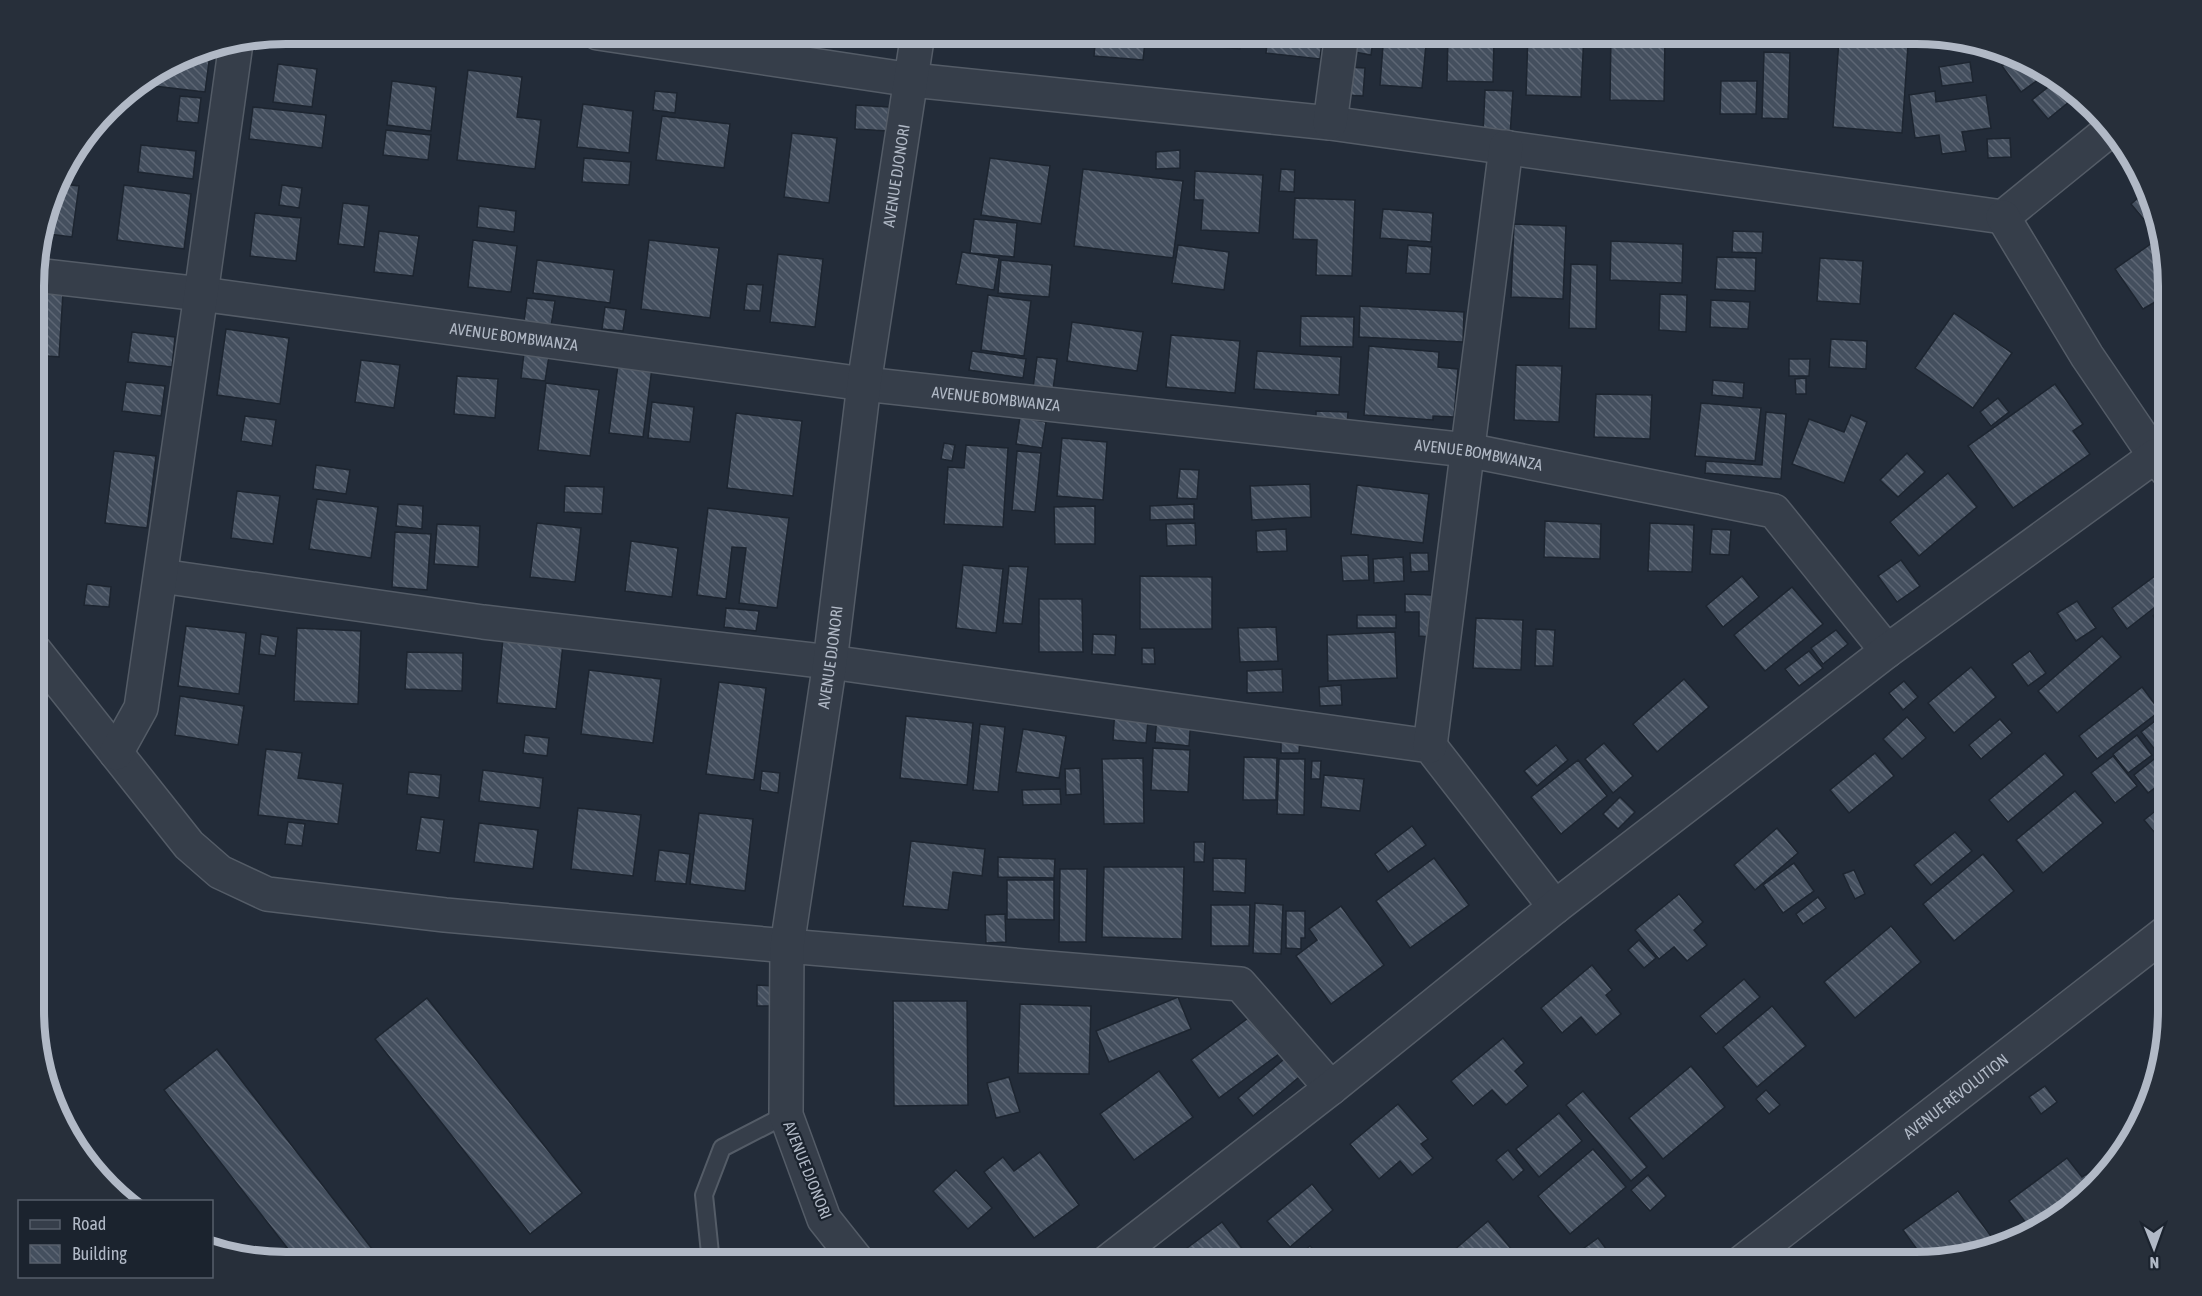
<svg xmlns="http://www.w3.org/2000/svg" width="2202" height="1296" font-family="'Asap Condensed',sans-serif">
  <defs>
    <pattern id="building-back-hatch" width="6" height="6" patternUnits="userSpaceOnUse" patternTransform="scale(1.5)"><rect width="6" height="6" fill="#444f5e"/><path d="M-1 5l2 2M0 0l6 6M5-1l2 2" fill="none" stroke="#5d6674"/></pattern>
  </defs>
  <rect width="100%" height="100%" fill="#232c39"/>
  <g fill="url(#building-back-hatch)" stroke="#1d2530" stroke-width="1.5">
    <polygon points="989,33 1002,33 1002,39 988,38"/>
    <polygon points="1096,33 1146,33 1143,60 1094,56"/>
    <polygon points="1181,33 1242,33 1240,49 1180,43"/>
    <polygon points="1268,33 1323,33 1320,59 1266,53"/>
    <polygon points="1352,33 1374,33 1371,55 1349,51"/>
    <polygon points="1384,33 1427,33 1422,88 1380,85"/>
    <polygon points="1528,33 1584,33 1581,97 1526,95"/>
    <polygon points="1611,33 1665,34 1664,101 1610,100"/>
    <polygon points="1448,36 1494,37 1493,82 1447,81"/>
    <polygon points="1839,39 1908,45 1902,133 1833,127"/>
    <polygon points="1997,48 2009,53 2003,57"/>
    <polygon points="192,51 210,54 205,92 154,86 155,73"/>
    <polygon points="1764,52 1790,53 1788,119 1762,118"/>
    <polygon points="2016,56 2043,67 2049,72 2021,92 2002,66"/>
    <polygon points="1970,62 1973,82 1942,86 1939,67"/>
    <polygon points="278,64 317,69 312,107 273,102"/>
    <polygon points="1347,67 1365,68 1363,96 1345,95"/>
    <polygon points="468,70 522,77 517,117 541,120 535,169 457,160"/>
    <polygon points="2057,80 2075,97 2048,119 2032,100"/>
    <polygon points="392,81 436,87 431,131 387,125"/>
    <polygon points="1721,81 1757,81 1756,114 1720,114"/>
    <polygon points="1485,90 1513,91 1510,136 1483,134"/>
    <polygon points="655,91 677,93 675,113 653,110"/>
    <polygon points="1935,91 1936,102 1986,95 1991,128 1962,132 1966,151 1942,154 1939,135 1915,138 1909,95"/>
    <polygon points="180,96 201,98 198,123 177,121"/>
    <polygon points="583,104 633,111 629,153 577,147"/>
    <polygon points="856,105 889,107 887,131 855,129"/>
    <polygon points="253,107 326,115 322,148 249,139"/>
    <polygon points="662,116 730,124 724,168 656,160"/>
    <polygon points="386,130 431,135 428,160 383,155"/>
    <polygon points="792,133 837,138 829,203 784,197"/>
    <polygon points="2010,138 2011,157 1988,158 1987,139"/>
    <polygon points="141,145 196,151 193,179 138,172"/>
    <polygon points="1180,150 1180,168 1156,169 1156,152"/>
    <polygon points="584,158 631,162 629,185 582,182"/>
    <polygon points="990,158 1050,166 1041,224 981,215"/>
    <polygon points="1083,169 1183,181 1173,258 1074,246"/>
    <polygon points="1281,169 1295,170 1294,192 1279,191"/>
    <polygon points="1195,171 1263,175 1259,233 1201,230 1203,200 1194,200"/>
    <polygon points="56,183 79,186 72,237 41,233"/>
    <polygon points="124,185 191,194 184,249 117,240"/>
    <polygon points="282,185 302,188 299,208 279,205"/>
    <polygon points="2148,189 2155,204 2159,223 2152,229 2131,204"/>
    <polygon points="1295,198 1355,200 1352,276 1316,275 1317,240 1293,239"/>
    <polygon points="343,203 369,206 364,247 338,244"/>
    <polygon points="479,206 516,211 514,232 477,227"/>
    <polygon points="1383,209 1433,213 1431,242 1380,238"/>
    <polygon points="255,213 301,218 296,261 250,256"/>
    <polygon points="974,219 1017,223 1014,257 970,253"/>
    <polygon points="1514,224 1566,226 1563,299 1511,297"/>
    <polygon points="379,231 419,236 413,276 374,272"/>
    <polygon points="1733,231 1763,232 1762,253 1732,252"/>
    <polygon points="2162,236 2168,268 2168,321 2155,302 2143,309 2115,269"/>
    <polygon points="473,240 517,246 511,292 468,287"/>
    <polygon points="649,240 719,248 710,318 641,309"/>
    <polygon points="1611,241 1683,244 1682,283 1610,280"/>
    <polygon points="1178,245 1229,252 1224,290 1172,283"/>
    <polygon points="1408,245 1432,247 1430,274 1406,273"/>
    <polygon points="962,252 999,258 994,290 956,284"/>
    <polygon points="778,254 823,259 815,327 770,322"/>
    <polygon points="1717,257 1756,258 1755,291 1715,289"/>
    <polygon points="1820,258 1863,261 1860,304 1817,301"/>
    <polygon points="537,260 614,270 610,303 533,293"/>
    <polygon points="1001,260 1052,265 1049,297 998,293"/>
    <polygon points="1571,264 1597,265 1596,329 1569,328"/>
    <polygon points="747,284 763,285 760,311 744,310"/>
    <polygon points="35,291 63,293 59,357 35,355"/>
    <polygon points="1660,294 1687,295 1686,332 1659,330"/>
    <polygon points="988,295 1031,301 1024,356 981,350"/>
    <polygon points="527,298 555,301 551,326 524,322"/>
    <polygon points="1711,300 1750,302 1748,329 1710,327"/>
    <polygon points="1360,306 1464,312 1463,342 1359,337"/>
    <polygon points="605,307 626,310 623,331 602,329"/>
    <polygon points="1954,313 2012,353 1973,408 1915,368"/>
    <polygon points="1301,316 1354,317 1353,347 1300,346"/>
    <polygon points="1072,322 1143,332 1137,371 1067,361"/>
    <polygon points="226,329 289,338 280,404 217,395"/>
    <polygon points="132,332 175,337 172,367 128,362"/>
    <polygon points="1171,335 1240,341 1235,393 1166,387"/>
    <polygon points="1831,339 1867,341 1866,369 1829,367"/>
    <polygon points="1369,346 1439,352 1438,367 1458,369 1454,417 1433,416 1433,420 1364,415"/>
    <polygon points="972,351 1026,359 1023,378 969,370"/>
    <polygon points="1257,351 1341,357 1339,395 1254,389"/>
    <polygon points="524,353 549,356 545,381 521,378"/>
    <polygon points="1037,357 1057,359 1053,390 1033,388"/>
    <polygon points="1789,359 1810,359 1809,376 1789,376"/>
    <polygon points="361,360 400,365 394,408 355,402"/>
    <polygon points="618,365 652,368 643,437 609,433"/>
    <polygon points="1516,365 1562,366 1559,422 1514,420"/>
    <polygon points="35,367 38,367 35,392"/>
    <polygon points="457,376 498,379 495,418 454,414"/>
    <polygon points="1806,378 1806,394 1796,394 1795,379"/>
    <polygon points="1713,380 1744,383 1743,398 1712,395"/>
    <polygon points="126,382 165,386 161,416 122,411"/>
    <polygon points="546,383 599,390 590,456 538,450"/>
    <polygon points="2055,384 2083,424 2073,431 2090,454 2013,508 1968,446"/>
    <polygon points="1596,394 1652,395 1650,439 1594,437"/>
    <polygon points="1998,398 2009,412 1991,426 1980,412"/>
    <polygon points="652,402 694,407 690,442 648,438"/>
    <polygon points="1701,403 1761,408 1755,461 1695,456"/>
    <polygon points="1316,411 1348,412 1347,429 1316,427"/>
    <polygon points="1766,412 1786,414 1781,479 1705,473 1706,461 1762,465"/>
    <polygon points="736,413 802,421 793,496 727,488"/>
    <polygon points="1851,415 1867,422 1844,483 1792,464 1809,419 1844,432"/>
    <polygon points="245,416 276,420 272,446 241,441"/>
    <polygon points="1020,417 1046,422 1042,448 1016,444"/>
    <polygon points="1062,438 1107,442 1103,500 1057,496"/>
    <polygon points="944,443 955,445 952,461 941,459"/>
    <polygon points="966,445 1008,448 1003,527 944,524 948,467 964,468"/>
    <polygon points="114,451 156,456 147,528 105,523"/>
    <polygon points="1017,451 1041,453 1035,512 1012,510"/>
    <polygon points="1907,453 1925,472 1898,497 1880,480"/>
    <polygon points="316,465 350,470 346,494 313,489"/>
    <polygon points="1180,469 1199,470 1197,499 1177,498"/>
    <polygon points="1948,473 1977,507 1919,556 1890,522"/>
    <polygon points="35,481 42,489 35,494"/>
    <polygon points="1310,484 1311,517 1252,520 1250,486"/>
    <polygon points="1357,485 1429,494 1423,543 1351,534"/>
    <polygon points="565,486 604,487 602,514 564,512"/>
    <polygon points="237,491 280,496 273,544 231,538"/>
    <polygon points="317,499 378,507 371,558 309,549"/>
    <polygon points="398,504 423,506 422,529 396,526"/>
    <polygon points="1194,504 1194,519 1150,520 1150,506"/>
    <polygon points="1095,506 1095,544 1055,544 1054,507"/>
    <polygon points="708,508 789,518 777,608 739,603 746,548 732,547 726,599 697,595"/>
    <polygon points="1545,521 1601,524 1600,559 1544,557"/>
    <polygon points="537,523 581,528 575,582 530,577"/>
    <polygon points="1195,523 1196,545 1167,546 1166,524"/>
    <polygon points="1650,523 1694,525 1692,572 1648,571"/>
    <polygon points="437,524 480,526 478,567 434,564"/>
    <polygon points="1286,529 1287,551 1257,552 1256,531"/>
    <polygon points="1712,529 1731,530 1729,555 1710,554"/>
    <polygon points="395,532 431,534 427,590 392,587"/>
    <polygon points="631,541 678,548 672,597 625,591"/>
    <polygon points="1410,553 1428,553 1429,571 1411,572"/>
    <polygon points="1368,555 1369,580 1343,581 1341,556"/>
    <polygon points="1403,557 1404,581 1374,583 1373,559"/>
    <polygon points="1901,560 1920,586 1897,602 1878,576"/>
    <polygon points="963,565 1003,569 996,633 956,628"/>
    <polygon points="1009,566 1028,567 1022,624 1003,623"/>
    <polygon points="2163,570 2168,577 2168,597 2127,629 2112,608"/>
    <polygon points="1140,576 1212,577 1212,629 1140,629"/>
    <polygon points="1742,576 1759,597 1723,627 1706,606"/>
    <polygon points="87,584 111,587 109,607 84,605"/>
    <polygon points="1792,587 1823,624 1765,671 1734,635"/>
    <polygon points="1405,594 1432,595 1431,637 1419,636 1419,612 1405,612"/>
    <polygon points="1039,599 1082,599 1083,652 1039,652"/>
    <polygon points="2077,601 2096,628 2076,641 2057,613"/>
    <polygon points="2168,604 2168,625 2163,629 2153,616"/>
    <polygon points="726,608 759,611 756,631 724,627"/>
    <rect x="1357" y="615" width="39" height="13"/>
    <polygon points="1476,618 1523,620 1521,670 1473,668"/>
    <polygon points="186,626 246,633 239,694 178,686"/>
    <polygon points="1276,627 1278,661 1240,662 1238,628"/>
    <polygon points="297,628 361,631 358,704 294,701"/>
    <polygon points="1536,629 1555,630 1553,666 1535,666"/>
    <polygon points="1836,630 1848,644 1823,664 1811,648"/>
    <polygon points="1395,632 1397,678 1328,681 1327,635"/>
    <polygon points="261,634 278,637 275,656 259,654"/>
    <polygon points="1093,634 1116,635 1115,655 1092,654"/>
    <polygon points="2102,636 2121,657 2057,713 2038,691"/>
    <polygon points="503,638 563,644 556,709 497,703"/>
    <polygon points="1142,648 1154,648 1155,664 1142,664"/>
    <polygon points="1809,651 1823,668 1799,686 1785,669"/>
    <polygon points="2030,651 2046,673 2028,686 2012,664"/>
    <polygon points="407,652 463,653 462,691 405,689"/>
    <polygon points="1971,667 1996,697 1954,733 1928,703"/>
    <polygon points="1282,669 1283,692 1247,693 1247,671"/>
    <polygon points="589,670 661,679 653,743 581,734"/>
    <polygon points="1684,679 1709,707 1657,752 1633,724"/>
    <polygon points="1904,681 1918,697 1903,710 1889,693"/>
    <polygon points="719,682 766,688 754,780 706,774"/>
    <polygon points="1341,685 1342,705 1320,706 1319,687"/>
    <polygon points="2142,687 2160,711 2097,759 2079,736"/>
    <polygon points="180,696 244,706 238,745 175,735"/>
    <polygon points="1115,706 1149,709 1146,743 1113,740"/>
    <polygon points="1157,714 1191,718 1189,746 1155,742"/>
    <polygon points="2164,714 2168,720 2168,741 2156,751 2141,732"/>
    <polygon points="906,716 973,723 967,785 900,778"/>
    <polygon points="1907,717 1926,738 1902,759 1883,739"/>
    <polygon points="2000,719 2012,733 1981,759 1969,745"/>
    <polygon points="980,724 1005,727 998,792 973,790"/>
    <polygon points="1023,729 1066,736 1059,778 1016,772"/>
    <polygon points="525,735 549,738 547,756 523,753"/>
    <polygon points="1281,735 1300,736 1299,753 1281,753"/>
    <polygon points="2137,735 2152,755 2128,773 2113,754"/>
    <polygon points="1604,743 1633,776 1613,793 1585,759"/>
    <polygon points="1556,745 1568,760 1537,786 1524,771"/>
    <polygon points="1153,748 1190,750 1188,792 1151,790"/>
    <polygon points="2168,748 2168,778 2148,793 2134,775"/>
    <polygon points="266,749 302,753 298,778 343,784 338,824 258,815"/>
    <polygon points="1875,753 1894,776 1849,813 1830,790"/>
    <polygon points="2045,753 2064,775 2008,822 1989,800"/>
    <polygon points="2113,756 2137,786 2115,803 2091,773"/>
    <polygon points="1244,757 1277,758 1276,800 1243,800"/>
    <polygon points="1143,758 1144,823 1104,824 1102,759"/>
    <polygon points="1279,759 1305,759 1304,815 1277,814"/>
    <polygon points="1578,760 1607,796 1561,834 1531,797"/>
    <polygon points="1312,761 1321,761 1320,779 1311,779"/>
    <polygon points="1080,768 1081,794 1066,795 1065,769"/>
    <polygon points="483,770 543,778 540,808 479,801"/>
    <polygon points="762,771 780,773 778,793 760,790"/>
    <polygon points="409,772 441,775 439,798 407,794"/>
    <polygon points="1324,775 1364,779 1360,811 1321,807"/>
    <polygon points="1060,789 1061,804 1023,805 1022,790"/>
    <polygon points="2075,791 2103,823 2043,873 2016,840"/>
    <polygon points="2168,793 2168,848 2144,820 2167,802 2163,797"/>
    <polygon points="1620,797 1635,812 1618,829 1603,814"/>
    <polygon points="578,808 641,815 633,876 571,869"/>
    <polygon points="699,813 753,819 745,891 690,884"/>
    <polygon points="421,817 444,820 440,853 416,850"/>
    <polygon points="288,822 305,824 302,846 285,844"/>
    <polygon points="479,823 538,830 533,869 474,862"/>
    <polygon points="1412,826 1426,845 1388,872 1375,854"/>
    <polygon points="1777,828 1798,853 1755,890 1734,865"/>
    <polygon points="1955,832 1972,851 1931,885 1914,865"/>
    <polygon points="911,841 985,849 982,876 953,872 948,910 903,906"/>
    <polygon points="1194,842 1205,842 1204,862 1194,862"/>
    <polygon points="659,850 690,854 686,884 655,881"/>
    <polygon points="1983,854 2014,891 1954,941 1923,904"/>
    <polygon points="998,857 1055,859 1054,878 998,877"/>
    <polygon points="1213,858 1246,859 1245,893 1213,891"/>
    <polygon points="1434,858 1469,905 1410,948 1376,901"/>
    <polygon points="1794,863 1814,891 1783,913 1763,885"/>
    <polygon points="1104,867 1184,867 1182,939 1102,937"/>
    <polygon points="1060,869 1087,869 1086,942 1059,942"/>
    <polygon points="1854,870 1865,894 1855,899 1843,874"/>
    <polygon points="1007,880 1054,880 1054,920 1007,919"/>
    <polygon points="1679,894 1703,922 1694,930 1707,945 1687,961 1674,947 1659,959 1635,930"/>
    <polygon points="1818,897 1826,908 1803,924 1796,914"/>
    <polygon points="1255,903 1283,905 1281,954 1253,953"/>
    <polygon points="1211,905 1250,905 1249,946 1211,946"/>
    <polygon points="1341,906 1384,965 1331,1004 1296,956 1317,940 1309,929"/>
    <polygon points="1286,911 1305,911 1305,938 1301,938 1301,949 1286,948"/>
    <polygon points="1005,914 1006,942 986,943 985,915"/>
    <polygon points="1891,926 1921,962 1855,1018 1824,982"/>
    <polygon points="1639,940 1656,958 1644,968 1628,950"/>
    <polygon points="1592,965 1612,990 1606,995 1621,1014 1596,1035 1581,1017 1562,1033 1541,1008"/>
    <polygon points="1744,979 1760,997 1716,1034 1700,1016"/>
    <polygon points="757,985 773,986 772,1006 757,1006"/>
    <polygon points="1178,997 1191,1029 1109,1062 1096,1031"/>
    <polygon points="427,998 582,1193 530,1234 375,1039"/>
    <polygon points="893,1001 967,1001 968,1105 894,1106"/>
    <polygon points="1020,1004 1091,1006 1089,1074 1018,1073"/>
    <polygon points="1772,1006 1806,1046 1757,1087 1723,1047"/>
    <polygon points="1251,1016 1279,1054 1219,1098 1191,1060"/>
    <polygon points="1503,1038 1524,1063 1515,1071 1528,1086 1506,1105 1492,1090 1473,1106 1451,1081"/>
    <polygon points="217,1049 383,1263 299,1263 164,1090"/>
    <polygon points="1289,1055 1305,1072 1253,1116 1238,1098"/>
    <polygon points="1691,1066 1725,1107 1663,1159 1629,1118"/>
    <polygon points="1159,1071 1193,1117 1134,1160 1100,1114"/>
    <polygon points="1009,1077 1020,1112 996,1118 987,1083"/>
    <polygon points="2045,1086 2057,1102 2041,1114 2029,1097"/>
    <polygon points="1766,1090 1780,1105 1769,1114 1756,1099"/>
    <polygon points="1583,1091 1647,1167 1631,1181 1566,1105"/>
    <polygon points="1398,1104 1428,1139 1421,1144 1433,1158 1412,1175 1400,1161 1379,1179 1350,1144"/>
    <polygon points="1559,1113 1582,1141 1539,1177 1516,1149"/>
    <polygon points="1593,1149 1626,1187 1570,1234 1538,1196"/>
    <polygon points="1508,1150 1524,1170 1513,1180 1496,1160"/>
    <polygon points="1040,1152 1079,1205 1034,1238 984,1172 1003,1157 1014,1171"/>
    <polygon points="2067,1158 2082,1177 2090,1172 2099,1184 2043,1229 2033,1232 2009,1201"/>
    <polygon points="956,1170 992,1208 968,1229 933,1191"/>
    <polygon points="1648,1175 1666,1196 1650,1211 1631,1190"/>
    <polygon points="1312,1184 1333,1210 1290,1247 1267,1221"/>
    <polygon points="1958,1191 1996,1243 1933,1262 1926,1262 1903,1230"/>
    <polygon points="1488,1221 1523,1263 1439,1263"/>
    <polygon points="1222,1222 1253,1263 1167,1263"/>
    <polygon points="1598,1238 1616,1262 1578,1263 1573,1256"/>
    <polygon points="1310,1246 1325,1263 1291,1263 1290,1262"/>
  </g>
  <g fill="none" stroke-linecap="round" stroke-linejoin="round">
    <defs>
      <polyline id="service" points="711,1263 704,1195 722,1148 786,1115"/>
      <g id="minor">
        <polyline points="598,33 912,80 1330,123 2003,217 2110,130"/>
        <polyline points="1330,123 1342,33"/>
        <polyline points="2003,217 2087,356 2155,456 2168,472"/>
        <path id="s1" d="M35 275 201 294 864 384 1467 450 1774 511 1887 651"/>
        <polyline points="161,576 483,622 830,662 1430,746 1555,907"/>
        <polyline points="35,651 189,845 220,872 267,894 445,915 787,946 1240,984 1331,1088"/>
        <polyline points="1430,746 1506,147"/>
        <polyline points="116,753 141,708 201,294 236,43"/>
        <path id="s2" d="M859 1263 824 1219 786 1115 787 946 830 662 864 384 918 33"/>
        <polyline points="1106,1263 1331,1088 1555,907 1887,651 2155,456"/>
      </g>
      <g id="tertiary">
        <path id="s3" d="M1741 1263 2168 931"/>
      </g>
    </defs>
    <use href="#service" stroke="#545c67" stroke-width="20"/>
    <use href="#minor" stroke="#545c67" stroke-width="36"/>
    <use href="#tertiary" stroke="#545c67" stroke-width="36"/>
    <use href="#service" stroke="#363e4a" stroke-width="16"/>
    <use href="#minor" stroke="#363e4a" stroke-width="33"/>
    <use href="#tertiary" stroke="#363e4a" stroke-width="33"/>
  </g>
  <g text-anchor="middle" stroke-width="4.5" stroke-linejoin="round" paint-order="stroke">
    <g font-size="16" fill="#b1b9c6" stroke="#1b232e">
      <text dy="6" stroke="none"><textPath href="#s2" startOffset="1114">AVENUE DJONORI</textPath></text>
      <text dy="6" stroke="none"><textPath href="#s1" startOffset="483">AVENUE BOMBWANZA</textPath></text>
      <text dy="6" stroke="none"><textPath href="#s1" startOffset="969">AVENUE BOMBWANZA</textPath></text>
      <text dy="6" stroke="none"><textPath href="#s1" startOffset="1455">AVENUE BOMBWANZA</textPath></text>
      <text dy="6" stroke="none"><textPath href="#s2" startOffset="628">AVENUE DJONORI</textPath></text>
      <text dy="6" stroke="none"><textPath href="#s3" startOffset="272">AVENUE RÉVOLUTION</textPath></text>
      <text transform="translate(808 1170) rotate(68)" y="6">AVENUE DJONORI</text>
    </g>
  </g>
  <path d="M0 0H2202V1296H0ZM286 44H1916A242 242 0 0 1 2158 286V1010A242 242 0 0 1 1916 1252H286A242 242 0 0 1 44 1010V286A242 242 0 0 1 286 44Z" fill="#272f3a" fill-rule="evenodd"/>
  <path fill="none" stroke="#b1b9c6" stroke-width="8" d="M286 44H1916A242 242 0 0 1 2158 286V1010A242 242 0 0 1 1916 1252H286A242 242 0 0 1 44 1010V286A242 242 0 0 1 286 44Z"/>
  <rect x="18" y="1200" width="195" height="78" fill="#1b232e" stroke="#575f6b" stroke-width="1.5"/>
  <rect x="30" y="1220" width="30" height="9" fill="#363e4a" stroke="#575f6b" stroke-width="1.5"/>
  <text x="72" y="1230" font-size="18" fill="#b1b9c6">Road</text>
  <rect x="30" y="1245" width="30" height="18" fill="url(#building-back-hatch)" stroke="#575f6b" stroke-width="1.5"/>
  <text x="72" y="1260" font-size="18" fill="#b1b9c6">Building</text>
  <g transform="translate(2154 1248) rotate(179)" stroke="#1b232e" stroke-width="4.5" paint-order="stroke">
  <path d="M0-4.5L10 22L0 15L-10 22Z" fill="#b1b9c6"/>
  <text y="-9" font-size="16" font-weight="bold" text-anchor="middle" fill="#b1b9c6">N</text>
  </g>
</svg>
